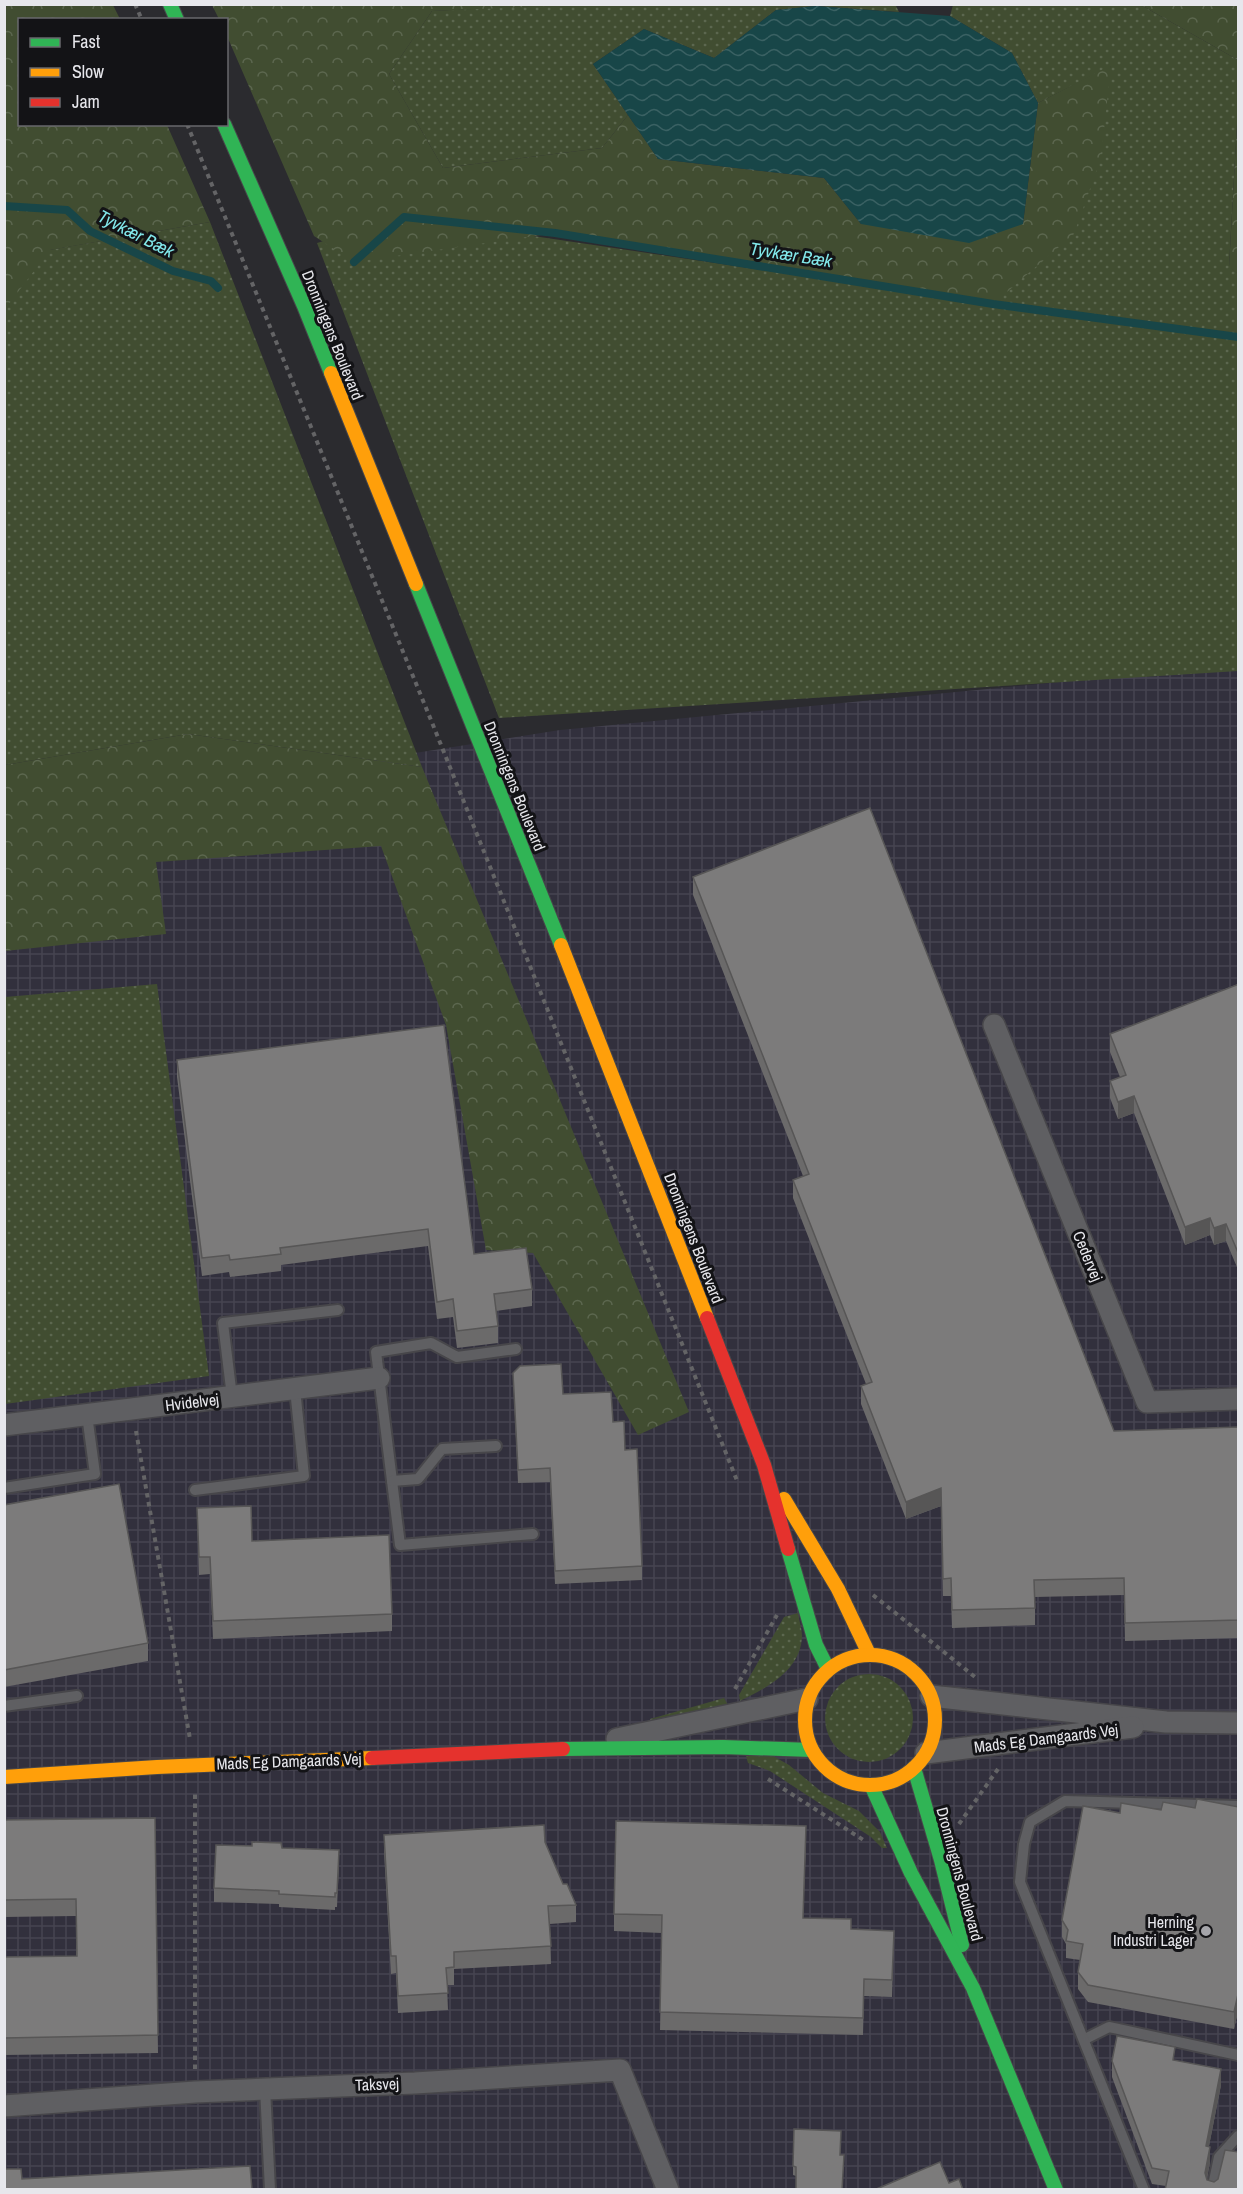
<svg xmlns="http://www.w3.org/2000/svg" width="1243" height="2194" font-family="'Archivo Narrow',sans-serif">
  <defs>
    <pattern id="industrial-grid" width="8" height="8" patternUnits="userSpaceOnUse" patternTransform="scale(1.5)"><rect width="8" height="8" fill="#32303d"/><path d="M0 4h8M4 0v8" fill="none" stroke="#464450"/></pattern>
    <pattern id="green-dots" width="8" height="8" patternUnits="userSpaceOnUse" patternTransform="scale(1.5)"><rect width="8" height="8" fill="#414d31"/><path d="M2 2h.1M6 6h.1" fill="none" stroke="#5c674f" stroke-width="1.8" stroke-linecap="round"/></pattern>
    <pattern id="forest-crowns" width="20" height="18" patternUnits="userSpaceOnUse" patternTransform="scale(1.5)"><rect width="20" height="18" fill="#414d31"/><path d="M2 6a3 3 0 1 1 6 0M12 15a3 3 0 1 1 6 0" fill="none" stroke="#5c674f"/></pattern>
    <pattern id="water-waves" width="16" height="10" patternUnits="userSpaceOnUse" patternTransform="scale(1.5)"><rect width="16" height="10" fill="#184648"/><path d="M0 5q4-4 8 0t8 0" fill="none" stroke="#3a6163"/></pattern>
  </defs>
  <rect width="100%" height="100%" fill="#2b2b2f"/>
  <polygon fill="url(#industrial-grid)" points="1238,665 1238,2189 5,2190 5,818 560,730"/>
  <g fill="url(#green-dots)">
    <polygon points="571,4 895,4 899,12 816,6 776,10 714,58 644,29 593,64 628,115 602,148 443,168 389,74 432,11"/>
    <polygon points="953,5 1141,5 1238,60 1238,106 1229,266 1238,274 1238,671 499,718 317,243 404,217 993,304 1111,66 1038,103 1012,53 950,16"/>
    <polygon points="210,222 422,767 188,734 5,765 4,309 49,250"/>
    <polygon points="157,984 209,1376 5,1404 5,997"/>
    <path d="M798 1613C799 1620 802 1629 802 1636 801 1671 766 1688 740 1701L739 1695 784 1617Z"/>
    <circle cx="869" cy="1718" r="44"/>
    <polygon points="724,1698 728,1705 651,1723 650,1719"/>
    <polygon points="746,1756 773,1756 789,1765 823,1793 859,1811 880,1832 887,1848 882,1848 871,1837 770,1771 748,1763"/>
  </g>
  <g fill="url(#forest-crowns)">
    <polygon points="5,4 113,5 120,19 20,20 20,124 167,125 210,222 50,250 5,309"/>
    <polygon points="212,5 571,5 432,11 389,74 443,168 602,148 628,115 658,159 824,178 861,224 1023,224 1038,103 1111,65 1101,158 1074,234 993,304 555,233 354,262 314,236 227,36 226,20 219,19"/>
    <polygon points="1141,5 1238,5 1238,60"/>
    <polygon points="1238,106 1238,274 1229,267"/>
    <polygon points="188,734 422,767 689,1412 638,1435 533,1253 486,1250 446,1025 381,846 156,862 166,934 5,951 5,765"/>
  </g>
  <polygon fill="url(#water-waves)" points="816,6 950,16 1012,53 1038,103 1023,224 969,243 861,224 824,178 658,159 593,64 644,29 714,58 776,10"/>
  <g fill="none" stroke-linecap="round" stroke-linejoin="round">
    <g stroke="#184648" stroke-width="8">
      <polyline points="4,206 67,210 90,231 173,271 211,281 218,288"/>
      <polyline points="354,262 404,217 555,233 993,304 1238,337"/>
    </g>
    <defs>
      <g id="lane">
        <polyline points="516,1349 457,1357 431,1343 376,1352 400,1545 533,1534"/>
        <polyline points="232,1397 223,1323 338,1310"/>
        <polyline points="392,1481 418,1479 442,1449 496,1446"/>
        <polyline points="4,1488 95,1474 87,1415"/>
        <polyline points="195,1490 304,1476 295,1389"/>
        <polyline points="4,1706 77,1696"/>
        <polyline points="1085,2039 1109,2027 1238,2055"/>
        <polyline points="265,2088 270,2190"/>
        <polyline points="1144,2190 1020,1882 1024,1844 1030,1822 1065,1801 1238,1806"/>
        <polyline points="1212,2190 1219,2157 1238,2136"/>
      </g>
      <g id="street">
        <polyline points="994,1025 1147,1402 1238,1399"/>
        <polyline points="4,1425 379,1378"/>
        <polyline points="931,1696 1166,1722 1238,1723"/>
        <polyline points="617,1739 807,1699"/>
        <polyline points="926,1753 1133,1727"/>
        <polyline points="4,2106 195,2092 415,2083 620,2070 668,2190"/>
      </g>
      <g id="fast">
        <polyline points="170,4 177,20"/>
        <polyline points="224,124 304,306 331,373"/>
        <polyline points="416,584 561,945"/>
        <polyline points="788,1549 816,1645 828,1669"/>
        <polyline points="563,1749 723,1747 812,1750"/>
        <polyline points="914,1768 941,1860 962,1945"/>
        <polyline points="871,1785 911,1873 973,1988 1056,2190"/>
      </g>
      <g id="slow">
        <polyline points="331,373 416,584"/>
        <polyline points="561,945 707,1318"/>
        <polyline points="784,1499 838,1589 869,1654"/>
        <circle cx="870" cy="1720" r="65"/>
        <polyline points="4,1777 157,1767 372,1758"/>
      </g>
      <g id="jam">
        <polyline points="707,1318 764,1465 788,1549"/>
        <polyline points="372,1758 563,1749"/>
      </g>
    </defs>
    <use href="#lane" stroke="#47464a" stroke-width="14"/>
    <use href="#street" stroke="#47464a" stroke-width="24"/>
    <use href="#fast" stroke="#47464a" stroke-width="16"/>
    <use href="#slow" stroke="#47464a" stroke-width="16"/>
    <use href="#jam" stroke="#47464a" stroke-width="16"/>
    <g stroke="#646466" stroke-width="4" stroke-dasharray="4.5 4.5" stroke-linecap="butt">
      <polyline points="135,4 142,20"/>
      <polyline points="187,124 433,725 738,1483"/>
      <polyline points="136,1431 190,1739"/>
      <polyline points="873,1595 975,1677"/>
      <polyline points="735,1689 777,1615"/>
      <polyline points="768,1779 865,1841"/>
      <polyline points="959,1824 998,1769"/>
      <polyline points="195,2069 195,1791"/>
    </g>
    <use href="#lane" stroke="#5f5f62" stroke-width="10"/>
    <use href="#street" stroke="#5f5f62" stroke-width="21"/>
    <use href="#fast" stroke="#30b455" stroke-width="14"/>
    <use href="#slow" stroke="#ff9f0a" stroke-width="14"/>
    <use href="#jam" stroke="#e5322d" stroke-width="14"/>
  </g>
  <g fill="#6b6a6a">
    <polygon points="1239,866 1239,1272 1226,1241 1214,1245 1210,1235 1185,1245 1134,1113 1118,1119 1110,1098 1110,1081 1120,1077 1110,1052 1110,1034 1238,984"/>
    <polygon points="693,877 1114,1431 1239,1427 1239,1638 1125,1641 1124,1595 1035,1597 1035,1625 952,1628 951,1596 943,1596 941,1506 906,1519 861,1404 861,1386 866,1384 793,1198 793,1180 803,1176 693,895"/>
    <polygon points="177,1060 474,1254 532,1289 532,1306 496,1311 498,1326 498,1343 457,1348 453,1317 437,1319 428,1246 281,1265 281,1271 230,1277 229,1272 202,1276 177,1077"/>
    <polygon points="513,1373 563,1394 613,1422 625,1450 642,1566 642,1580 555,1584 550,1482 518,1483"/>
    <polygon points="4,1505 148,1643 148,1661 4,1687"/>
    <polygon points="197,1508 252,1541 392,1614 392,1631 213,1639 210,1574 199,1575"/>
    <polygon points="1239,1807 1239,2007 1234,2029 1088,2002 1078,1989 1078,1972 1080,1960 1066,1958 1066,1944 1062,1937 1062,1920 1120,1813 1195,1808"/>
    <polygon points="155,1818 158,2053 4,2055 4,1957 76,1956 76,1916 4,1917 4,1820"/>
    <polygon points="384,1835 545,1842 563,1884 576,1905 576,1922 550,1924 551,1964 454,1969 454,1985 447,1985 448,2010 398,2013 396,1973 391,1974 384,1852"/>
    <polygon points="806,1843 803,1918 851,1929 894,1931 892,1997 864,1996 863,2035 660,2030 662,1933 614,1931 614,1914"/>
    <polygon points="282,1848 339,1863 337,1907 335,1907 335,1910 279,1907 279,1904 214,1902 214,1888"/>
    <polygon points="1112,2061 1175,2061 1221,2085 1209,2146 1210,2162 1207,2179 1207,2180 1239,2190 1166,2186 1152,2184 1112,2077"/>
    <polygon points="841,2131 796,2176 793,2175 793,2166"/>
  </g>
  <g fill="#575656">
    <polygon points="1134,1096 1134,1113 1118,1119 1118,1102"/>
    <polygon points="1210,1218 1210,1235 1185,1245 1185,1227"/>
    <polygon points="1226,1224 1226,1241 1214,1245 1214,1228"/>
    <polygon points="941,1488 941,1506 906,1519 906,1502"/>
    <polygon points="1239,1990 1239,2007 1234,2029 1234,2012"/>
    <polygon points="1221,2069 1221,2085 1206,2161 1206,2146"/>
    <polygon points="1210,2147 1210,2162 1205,2188 1205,2173"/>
  </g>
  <g fill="#7c7b7b" stroke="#575656" stroke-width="1.5">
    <polygon points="870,808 1114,1431 1239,1427 1239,1620 1125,1623 1124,1578 1034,1580 1035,1608 952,1610 951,1578 943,1579 941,1488 906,1502 861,1386 872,1382 793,1180 809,1174 693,877"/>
    <polygon points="1239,984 1239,1255 1226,1224 1214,1228 1210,1218 1185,1227 1134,1096 1118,1102 1110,1081 1126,1075 1110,1034"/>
    <polygon points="444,1025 474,1254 526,1248 532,1289 494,1294 498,1326 457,1331 453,1299 437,1302 428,1229 280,1248 281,1254 230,1260 229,1255 202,1258 177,1060"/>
    <polygon points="561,1364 563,1394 611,1392 613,1422 624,1421 625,1450 637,1449 642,1566 555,1571 550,1468 518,1470 513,1373 520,1366"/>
    <polygon points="119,1484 148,1643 4,1670 4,1505"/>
    <polygon points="251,1506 252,1541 389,1535 392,1614 213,1621 210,1557 199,1557 197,1508"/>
    <polygon points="1197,1799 1239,1807 1239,1990 1234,2012 1088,1985 1078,1972 1083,1944 1066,1941 1068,1930 1062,1920 1083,1806 1120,1813 1121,1803 1161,1810 1163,1802 1195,1808"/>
    <polygon points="155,1818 158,2035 4,2038 4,1957 77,1956 76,1899 4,1900 4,1820"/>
    <polygon points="616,1821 806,1826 803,1918 851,1919 851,1929 894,1931 892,1980 864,1979 863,2018 660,2012 662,1915 614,1914"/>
    <polygon points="544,1825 545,1842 563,1884 567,1884 576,1905 548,1906 551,1946 454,1952 454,1967 446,1968 448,1993 398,1996 396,1956 391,1956 384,1835"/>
    <polygon points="252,1842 281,1843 282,1848 339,1850 337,1893 335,1893 335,1897 279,1894 279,1891 214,1888 216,1845 252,1846"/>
    <polygon points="1117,2036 1175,2047 1173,2060 1221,2069 1206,2146 1210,2147 1205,2173 1207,2180 1214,2182 1218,2179 1225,2150 1239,2152 1239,2190 1165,2190 1169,2171 1152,2168 1112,2061"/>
    <polygon points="794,2129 841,2131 840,2155 844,2155 842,2190 796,2190 796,2167 793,2166"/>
    <polygon points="940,2162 949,2183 959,2179 963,2190 874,2190"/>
    <polygon points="250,2166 252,2190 4,2190 4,2169 21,2169 22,2179"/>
  </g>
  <circle fill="#a5a5aa" stroke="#131316" stroke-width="2" cx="1206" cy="1931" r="6"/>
  <g text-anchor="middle" stroke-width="6" stroke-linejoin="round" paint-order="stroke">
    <g font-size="16" fill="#e7e7ec" stroke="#131316">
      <text transform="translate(333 335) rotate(68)" y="6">Dronningens Boulevard</text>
      <text transform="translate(515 786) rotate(68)" y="6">Dronningens Boulevard</text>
      <text transform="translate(694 1238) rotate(69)" y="6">Dronningens Boulevard</text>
      <text transform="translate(1088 1256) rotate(68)" y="6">Cedervej</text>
      <text transform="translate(192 1402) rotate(-7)" y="6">Hvidelvej</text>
      <text transform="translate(1046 1738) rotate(-7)" y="6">Mads Eg Damgaards Vej</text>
      <text transform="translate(289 1761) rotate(-2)" y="6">Mads Eg Damgaards Vej</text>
      <text transform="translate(960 1874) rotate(75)" y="6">Dronningens Boulevard</text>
      <text transform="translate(377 2084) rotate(-2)" y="6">Taksvej</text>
    </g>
    <g font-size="16" fill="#e7e7ec" stroke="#131316" text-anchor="end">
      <text x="1194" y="1928">Herning<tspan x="1194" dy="18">Industri Lager</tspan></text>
    </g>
    <g font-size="18" font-style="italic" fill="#82e8eb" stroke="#131316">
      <text transform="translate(136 234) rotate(27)" y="6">Tyvkær Bæk</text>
      <text transform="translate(791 255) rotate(9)" y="6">Tyvkær Bæk</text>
    </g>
  </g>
  <rect width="1243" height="2194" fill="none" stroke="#e7e7ec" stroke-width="12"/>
  <rect x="18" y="18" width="210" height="108" fill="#131316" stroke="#68686c" stroke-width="1.5"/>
  <rect x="30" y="38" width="30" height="9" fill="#30b455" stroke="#68686c" stroke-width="1.5"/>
  <text x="72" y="48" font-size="18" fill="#e7e7ec">Fast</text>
  <rect x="30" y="68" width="30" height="9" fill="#ff9f0a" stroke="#68686c" stroke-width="1.5"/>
  <text x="72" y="78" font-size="18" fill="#e7e7ec">Slow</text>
  <rect x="30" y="98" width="30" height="9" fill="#e5322d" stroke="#68686c" stroke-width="1.5"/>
  <text x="72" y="108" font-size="18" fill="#e7e7ec">Jam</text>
</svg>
